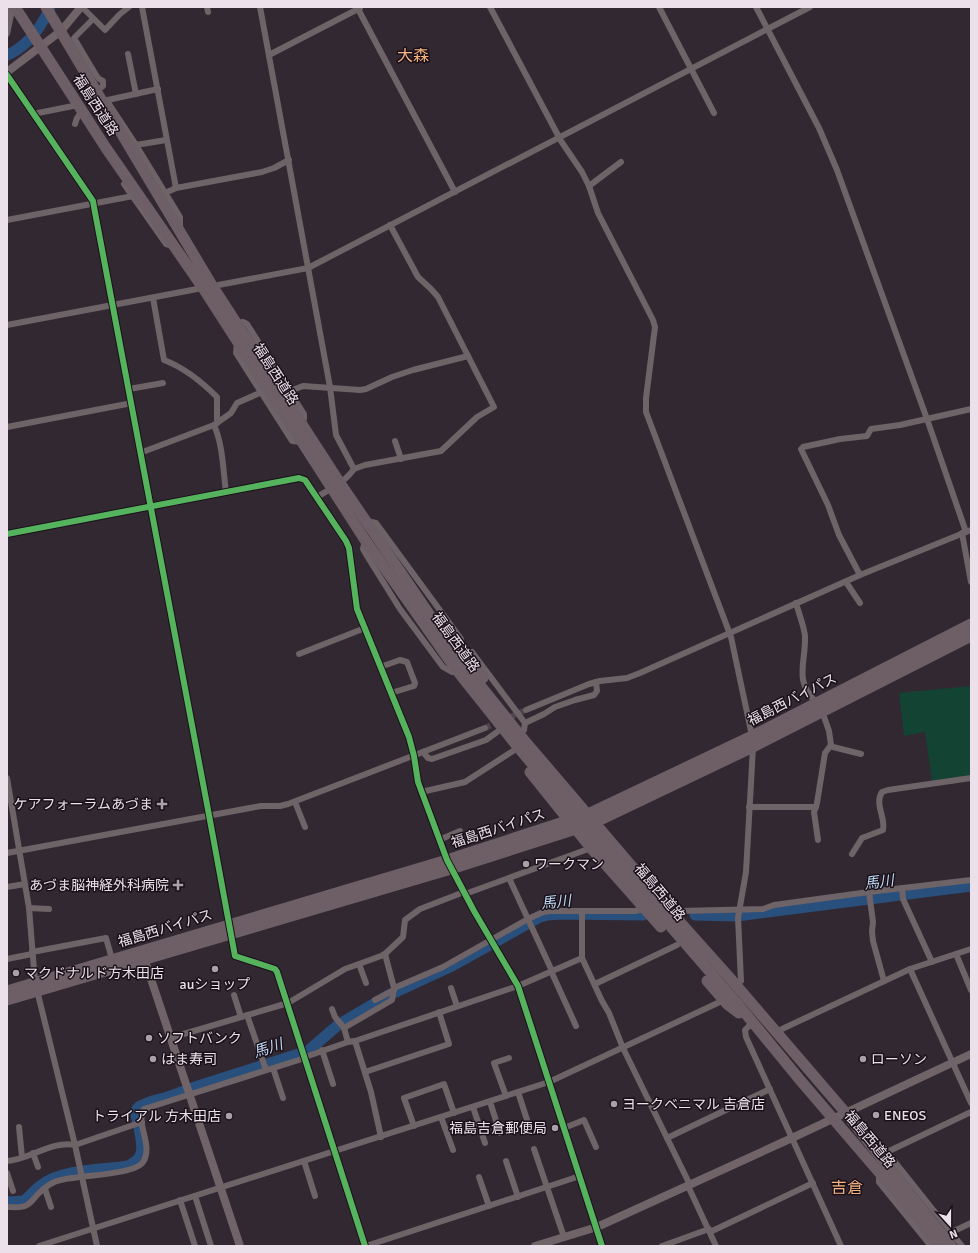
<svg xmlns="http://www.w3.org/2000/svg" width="978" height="1253" font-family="Signika,'Noto Sans JP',sans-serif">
  <rect width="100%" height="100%" fill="#322832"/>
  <polygon fill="#134332" points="971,686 971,775 932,781 925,732 904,736 899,693"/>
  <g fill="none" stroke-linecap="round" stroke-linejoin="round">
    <g stroke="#294f7c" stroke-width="11">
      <path d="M7 55C21 50 36 34 43 21 46 17 48 12 50 7"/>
      <polyline points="695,915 737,916 971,886"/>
      <path d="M7 1202 24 1201C31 1195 36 1188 43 1184 63 1169 103 1170 128 1166 133 1163 138 1161 140 1156 145 1147 138 1125 136 1114L137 1109 140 1106 152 1101 168 1097 198 1086 308 1051 338 1025 387 996 452 966 540 917 547 915 561 914 643 915"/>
    </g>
    <polyline stroke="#4e444e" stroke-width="6" stroke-dasharray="6 3" stroke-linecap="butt" points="485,728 526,710"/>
    <g stroke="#6e6367" stroke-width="6">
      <polyline points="82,7 105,30 120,14 129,7"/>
      <polyline points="142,7 176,188"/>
      <polyline points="207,7 208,12"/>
      <path d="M260 7 330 387 336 435 354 469C345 482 330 489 317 497"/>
      <polyline points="357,7 455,192"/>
      <polyline points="490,7 561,141 582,172 589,186 598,213 653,320 655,327 646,398 646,412 731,637 752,736 753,747 746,872 738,918 741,981"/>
      <polyline points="659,7 714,113"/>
      <polyline points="756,7 819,128 837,170 927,419 966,532"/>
      <polyline points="7,9 11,15 7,34"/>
      <polyline points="93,19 74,38 96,75 99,79 103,81 103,86 97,91"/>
      <polyline points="128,54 136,94"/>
      <polyline points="269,55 360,8"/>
      <polyline points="7,75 93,201 94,207 209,815 235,956 275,969 277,972 365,1246"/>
      <polyline points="103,101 158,89"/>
      <polyline points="109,104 136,145 180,217 180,229"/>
      <polyline points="33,114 78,105"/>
      <polyline points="75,124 77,118 82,111"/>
      <polyline points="136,145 166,140"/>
      <polyline points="124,184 166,244 173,246"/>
      <polyline points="589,186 621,162"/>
      <polyline points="165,193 176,188 262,172 274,168 289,160"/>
      <polyline points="7,220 133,196"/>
      <path d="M153 298 164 360C185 368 201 381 217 397V423"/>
      <polyline points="237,323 243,322 247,324 304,414 304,419 302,423"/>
      <polyline points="7,325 308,268 810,7"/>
      <polyline points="237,342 236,353 292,441 301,442"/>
      <polyline points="129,389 163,383"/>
      <polyline points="290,391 303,386 360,390 366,389 392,377 413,370 468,356"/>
      <path d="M214 425C223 445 223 470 226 492"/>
      <polyline points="7,427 132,403"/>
      <polyline points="395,441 401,459"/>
      <polyline points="140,453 214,425 231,413 237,403 262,392"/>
      <polyline points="354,469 365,465 441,451 477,417 494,407 438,297 431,289 418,277 390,225"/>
      <polyline points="367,521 376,523 461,639"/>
      <polyline points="962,533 971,582"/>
      <polyline points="7,534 299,478 305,480 346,541 349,548 357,609 409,737 414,756 418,782 447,860 474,911 518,986 602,1246"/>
      <polyline points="365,540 363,549 367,556 400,609 443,667 452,672"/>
      <polyline points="860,575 839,535 828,505 801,449 803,447 840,439 867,436 871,429 900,425 971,409"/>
      <polyline points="846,582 860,603"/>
      <path d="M796 603C799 614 804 626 805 636 806 664 793 680 817 703"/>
      <polyline points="472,652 525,723"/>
      <polyline points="299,654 365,628"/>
      <polyline points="380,667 400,660 407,662 415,683 414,686 391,693"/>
      <polyline points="526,710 589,684 600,681 627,678 640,673 860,575 971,530"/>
      <polyline points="822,711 829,731 831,745 833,747 861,754"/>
      <polyline points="524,730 525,723 544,714 555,707 575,700 594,695 597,691 596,682"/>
      <polyline points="423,752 428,758 432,759 486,740 497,732"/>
      <polyline points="7,778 29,908 35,982 75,1145 97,1246"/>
      <polyline points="421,792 465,782 513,751"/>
      <polyline points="295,802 305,827"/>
      <polyline points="749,807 816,807 814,812 818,840"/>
      <polyline points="816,807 817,803 825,753 831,745"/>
      <polyline points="439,840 460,831"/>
      <polyline points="7,853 261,806 280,806 288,804 485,728"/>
      <path d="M852 854 862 838 883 830C886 818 874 804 882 792L888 790 971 778"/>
      <polyline points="509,878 552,971"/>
      <polyline points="7,887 25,884"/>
      <polyline points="902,888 903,899 932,962"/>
      <polyline points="869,892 873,922 872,931 873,941 884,981"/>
      <polyline points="465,894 591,848"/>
      <polyline points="29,908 49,909"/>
      <polyline points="582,911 582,958 602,1001 609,1013 623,1048 690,1185"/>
      <polyline points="680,911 763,909 774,905 869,892 971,880"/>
      <polyline points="32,952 106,938 112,959"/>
      <polyline points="385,954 394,988 443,967 528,919 543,912 550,911 635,911 644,909"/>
      <polyline points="956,954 971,990"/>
      <polyline points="7,959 32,954"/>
      <polyline points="359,964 366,983"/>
      <polyline points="910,969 971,1103"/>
      <polyline points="551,971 576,1026"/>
      <polyline points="595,984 677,945"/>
      <polyline points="451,988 457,1006"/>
      <polyline points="234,995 241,1017 288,1003 345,969 381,956 386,953 403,937 405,920 420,909 464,892"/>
      <polyline points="375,1000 394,990"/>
      <polyline points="332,1009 335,1017 344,1028 348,1042"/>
      <polyline points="247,1015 266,1070"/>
      <polyline points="752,1023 745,1030 746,1037 841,1246"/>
      <polyline points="344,1028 392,1000 394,988"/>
      <polyline points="782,1029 910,969 971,949"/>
      <polyline points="170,1038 241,1017"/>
      <polyline points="322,1050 333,1084"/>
      <polyline points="273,1068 283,1098"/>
      <polyline points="365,1072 449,1044 439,1012"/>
      <polyline points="518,1092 530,1129"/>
      <polyline points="506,1096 494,1063 509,1058"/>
      <polyline points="490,1102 500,1133"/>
      <polyline points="473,1107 485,1143"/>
      <polyline points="441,1117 453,1150"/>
      <polyline points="414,1126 404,1098 444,1084 454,1113"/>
      <polyline points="19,1127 22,1157"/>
      <polyline points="564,1128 584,1120 596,1147"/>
      <polyline points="381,1137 371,1092 355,1041 518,986 582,958"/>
      <polyline points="667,1138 770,1089"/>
      <polyline points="874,1148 884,1148 887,1152 962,1246"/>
      <polyline points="534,1149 564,1237"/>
      <polyline points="887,1152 971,1112"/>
      <polyline points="33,1153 38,1167"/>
      <path d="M7 1161C29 1160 52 1140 75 1145L142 1122"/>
      <polyline points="304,1161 315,1196"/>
      <polyline points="506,1161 518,1197"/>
      <polyline points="7,1173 13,1191"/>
      <polyline points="879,1174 879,1182 931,1246"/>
      <polyline points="479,1177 489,1206"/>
      <polyline points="688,1186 716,1246"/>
      <polyline points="45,1189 51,1207"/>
      <polyline points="195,1196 211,1246"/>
      <polyline points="180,1200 195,1246"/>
      <path d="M7 1207C13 1207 20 1208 25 1206 31 1204 34 1198 38 1194 44 1188 53 1181 61 1180 79 1175 135 1175 143 1162 154 1145 135 1125 144 1109L305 1058 308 1056 348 1042 355 1041"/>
      <polyline points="710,1232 813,1183"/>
      <polyline points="952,1232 971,1223"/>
      <polyline points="39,1246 549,1082 724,1000"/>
      <polyline points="366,1246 580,1176"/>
      <polyline points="662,1246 709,1229"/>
    </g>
    <g stroke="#716469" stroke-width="8">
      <polyline points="7,72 61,31 81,7"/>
      <polyline points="143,955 240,1246"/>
      <polyline points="535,1246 597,1227 792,1138 971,1054"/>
    </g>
    <g stroke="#6e5f66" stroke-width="11">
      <polyline points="15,7 106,148 203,288 365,540 455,668 517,746 620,868 736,1002 800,1080 920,1220 940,1246"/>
      <polyline points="46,7 213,287 340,483 463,664 524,740 670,911 729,977 845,1112 951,1246"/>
      <polyline points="455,638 483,678"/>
      <polyline points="530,772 591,848 661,927"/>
      <polyline points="707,981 727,1004 739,1013"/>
      <polyline points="7,991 447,860 588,814 752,736 971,624"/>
      <polyline points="7,1000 451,869 576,829 602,819 753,747 971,636"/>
    </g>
    <defs>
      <g id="cycleway">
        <polyline points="7,75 93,201 94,207 209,815 235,956 275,969 277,972 365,1246"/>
        <polyline points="7,534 299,478 305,480 346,541 349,548 357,609 409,737 414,756 418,782 447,860 474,911 518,986 602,1246"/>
      </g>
    </defs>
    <use href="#cycleway" stroke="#191018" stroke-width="8"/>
    <use href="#cycleway" stroke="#56b35d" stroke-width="6"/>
  </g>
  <g fill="#aba0aa" stroke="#191018" stroke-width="1.5">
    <path d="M160 798h4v4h4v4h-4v4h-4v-4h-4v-4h4z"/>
    <circle cx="526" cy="864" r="4"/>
    <path d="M176 879h4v4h4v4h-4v4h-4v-4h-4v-4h4z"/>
    <circle cx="215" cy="969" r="4"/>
    <circle cx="16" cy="973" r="4"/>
    <circle cx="149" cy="1038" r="4"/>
    <circle cx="153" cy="1059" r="4"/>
    <circle cx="863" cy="1059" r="4"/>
    <circle cx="614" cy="1104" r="4"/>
    <circle cx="876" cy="1115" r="4"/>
    <circle cx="229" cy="1116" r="4"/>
    <circle cx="555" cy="1128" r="4"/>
  </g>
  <g text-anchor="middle" stroke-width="3" stroke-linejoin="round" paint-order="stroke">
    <g font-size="14" fill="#ece0eb" stroke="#191018">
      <text transform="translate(96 105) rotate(57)" y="5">福島西道路</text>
      <text transform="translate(276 374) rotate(57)" y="5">福島西道路</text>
      <text transform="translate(456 642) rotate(54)" y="5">福島西道路</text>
      <text transform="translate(792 699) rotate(-27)" y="5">福島西バイパス</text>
      <text transform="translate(498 828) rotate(-18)" y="5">福島西バイパス</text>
      <text transform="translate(660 892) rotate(50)" y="5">福島西道路</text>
      <text transform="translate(165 928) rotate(-17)" y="5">福島西バイパス</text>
      <text transform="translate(870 1139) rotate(50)" y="5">福島西道路</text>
    </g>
    <g font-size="14" fill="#ece0eb" stroke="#191018" text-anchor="start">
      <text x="153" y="809" text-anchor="end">ケアフォーラムあづま</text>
      <text x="534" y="869">ワークマン</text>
      <text x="169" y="890" text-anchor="end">あづま脳神経外科病院</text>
      <text x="24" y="978">マクドナルド方木田店</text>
      <text x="215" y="989" text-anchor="middle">auショップ</text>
      <text x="157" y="1043">ソフトバンク</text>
      <text x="161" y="1064">はま寿司</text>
      <text x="871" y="1064">ローソン</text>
      <text x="622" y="1109">ヨークベニマル 吉倉店</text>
      <text x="884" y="1120">ENEOS</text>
      <text x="221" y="1121" text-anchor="end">トライアル 方木田店</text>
      <text x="547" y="1133" text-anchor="end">福島吉倉郵便局</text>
    </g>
    <g font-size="15" font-style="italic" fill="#bed7f4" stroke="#191018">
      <text transform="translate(879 882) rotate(-7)" y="5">馬川</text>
      <text transform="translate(556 902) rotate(-6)" y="5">馬川</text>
      <text transform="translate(268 1048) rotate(-18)" y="5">馬川</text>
    </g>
    <g font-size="16" fill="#f5b382" stroke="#191018">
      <text x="413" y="61">大森</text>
      <text x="847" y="1193">吉倉</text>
    </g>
  </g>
  <rect width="978" height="1253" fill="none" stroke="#ece0eb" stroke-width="16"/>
  <g transform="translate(950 1225) rotate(159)" stroke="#191018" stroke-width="3" paint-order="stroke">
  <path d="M0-3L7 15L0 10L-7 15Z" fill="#ece0eb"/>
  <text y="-6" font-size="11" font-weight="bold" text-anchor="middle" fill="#ece0eb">N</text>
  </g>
</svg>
